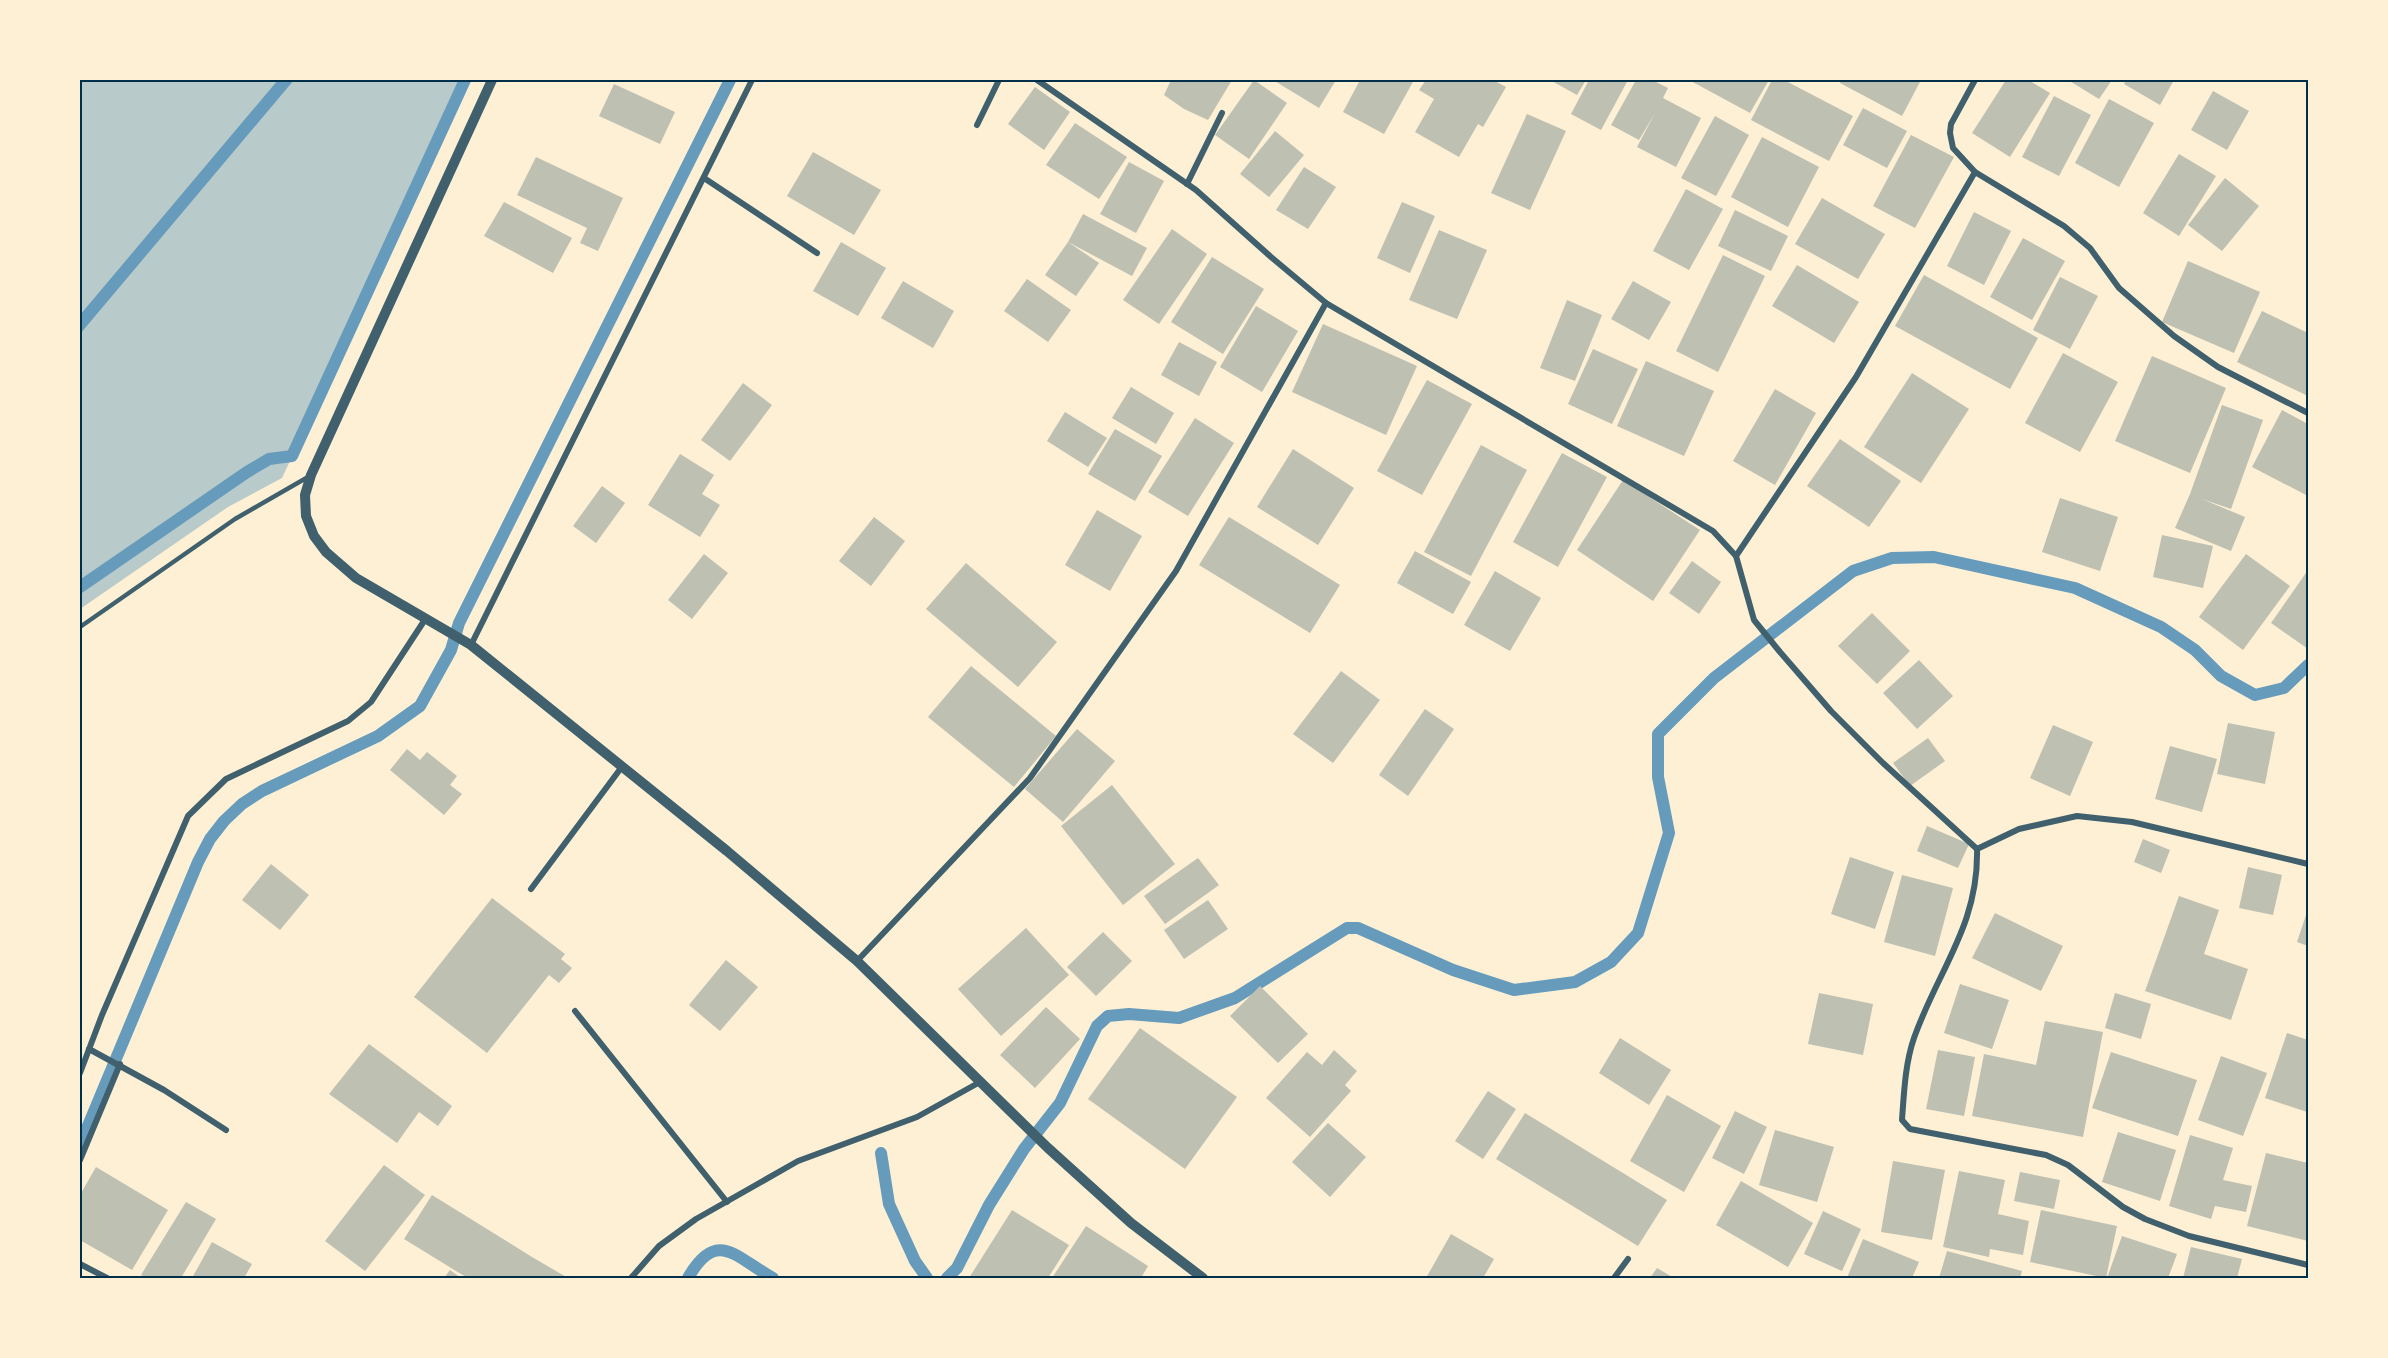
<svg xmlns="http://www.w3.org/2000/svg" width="2388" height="1358" font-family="Cabin,sans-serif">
  <rect width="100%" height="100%" fill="#fdf0d5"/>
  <polygon fill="#b9caca" points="80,80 468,80 282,478 228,507 80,609"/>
  <polygon fill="#669bbc" points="278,80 294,80 80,334 80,315"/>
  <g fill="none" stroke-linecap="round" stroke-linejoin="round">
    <g stroke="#669bbc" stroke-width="12">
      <polyline points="80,587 247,472 269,459 292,456 465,80"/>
      <polyline points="80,1145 198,862 210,839 224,821 242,804 262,791 378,736 420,706 451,650 459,623 730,80"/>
      <polyline points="881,1153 889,1204 915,1261 927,1278"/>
      <path d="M688 1278C717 1227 736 1258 773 1278"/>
      <polyline points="947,1278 957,1268 989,1205 1024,1149 1060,1103 1097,1026 1108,1016 1129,1014 1179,1018 1235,998 1347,928 1358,928 1453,970 1514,990 1575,982 1611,962 1638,933 1669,833 1658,777 1658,734 1714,678 1853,571 1892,558 1934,557 2075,588 2161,627 2195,650 2221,676 2255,695 2284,688 2308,665"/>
    </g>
  </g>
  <g fill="#bec0b2">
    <polygon points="1171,80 1232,80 1208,120 1184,109 1164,95"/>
    <polygon points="1254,80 1287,103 1249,159 1215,135"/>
    <polygon points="1273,80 1336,80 1319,108"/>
    <polygon points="1360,80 1414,80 1384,134 1343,112"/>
    <polygon points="1426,80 1493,80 1506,87 1483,127 1478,124 1459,157 1415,132 1434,99 1419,90"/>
    <polygon points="1550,80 1586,80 1577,95"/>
    <polygon points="1589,80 1628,80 1601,130 1571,114"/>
    <polygon points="1636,80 1652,80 1668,88 1663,98 1701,118 1676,167 1637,147 1655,113 1639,140 1611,125"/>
    <polygon points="1689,80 1769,80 1750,113"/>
    <polygon points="1772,80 1784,80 1853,116 1829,161 1751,120"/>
    <polygon points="1841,80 1921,80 1902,116 1840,83"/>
    <polygon points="2006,80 2028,80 2050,93 2010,157 1972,133"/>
    <polygon points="2068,80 2112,80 2099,99"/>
    <polygon points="2126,80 2174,80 2160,105 2124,84"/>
    <polygon points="614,84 675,112 660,144 599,116"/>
    <polygon points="1035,87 1070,112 1044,150 1008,124"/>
    <polygon points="2213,91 2249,111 2227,150 2191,130"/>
    <polygon points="2054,96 2091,115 2059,176 2022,157"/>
    <polygon points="2109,99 2154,123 2119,187 2075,163"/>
    <polygon points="1863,108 1907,131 1887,168 1843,145"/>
    <polygon points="1527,114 1566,131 1530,210 1491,193"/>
    <polygon points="1715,116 1749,135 1716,196 1681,178"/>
    <polygon points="1075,123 1127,157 1099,199 1046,165"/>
    <polygon points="1275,131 1304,155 1269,197 1240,174"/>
    <polygon points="1911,135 1954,157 1915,228 1873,206"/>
    <polygon points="1762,137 1819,167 1788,227 1731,197"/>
    <polygon points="813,152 881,190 854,235 787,196"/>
    <polygon points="2179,154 2216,176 2179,236 2143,213"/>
    <polygon points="536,157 623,198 598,251 580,243 587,228 517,195"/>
    <polygon points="1129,162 1164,181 1136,233 1100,214"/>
    <polygon points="1304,167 1336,187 1308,229 1276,210"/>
    <polygon points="2225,178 2259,206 2222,251 2188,225"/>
    <polygon points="1686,189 1723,209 1689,270 1653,251"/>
    <polygon points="1822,198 1885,234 1858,279 1795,244"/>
    <polygon points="504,202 572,238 553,273 484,236"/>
    <polygon points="1402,202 1435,216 1410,273 1377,258"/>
    <polygon points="1735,210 1788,236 1771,271 1718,246"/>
    <polygon points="1974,212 2011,231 1984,285 1947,266"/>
    <polygon points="1083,214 1147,248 1132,276 1068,242 1099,263 1076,296 1045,275 1068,242"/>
    <polygon points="1172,229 1207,254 1159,324 1123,300"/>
    <polygon points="1439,230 1487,250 1457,319 1409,300"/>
    <polygon points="2023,238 2065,261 2032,320 1990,297"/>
    <polygon points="841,242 886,268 858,316 813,291"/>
    <polygon points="1723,255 1765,276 1718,372 1676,351"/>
    <polygon points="1212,257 1264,289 1223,354 1171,322"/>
    <polygon points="2188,261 2260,292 2234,353 2162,322"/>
    <polygon points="1797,265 1859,302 1834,343 1772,306"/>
    <polygon points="1924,275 2038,338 2010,389 1895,326"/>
    <polygon points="2060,277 2098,296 2070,349 2033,330"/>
    <polygon points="1027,279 1071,310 1048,342 1004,311"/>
    <polygon points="903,281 954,311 933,348 881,318"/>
    <polygon points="1633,281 1671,302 1649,340 1611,319"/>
    <polygon points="1567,300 1602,315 1575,381 1540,368"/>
    <polygon points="1256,306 1298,331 1262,392 1220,367"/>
    <polygon points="2262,311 2308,333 2308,396 2237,362"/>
    <polygon points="1323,324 1417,366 1386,435 1292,392"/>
    <polygon points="1179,342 1217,362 1199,396 1161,375"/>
    <polygon points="1593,349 1638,369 1612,424 1568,404"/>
    <polygon points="2063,353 2118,382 2080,452 2025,423"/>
    <polygon points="2152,356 2226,388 2190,473 2115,441"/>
    <polygon points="1646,361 1714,391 1684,456 1617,426"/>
    <polygon points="1912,373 1969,409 1921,483 1864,447"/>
    <polygon points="1427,380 1472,404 1422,495 1377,471"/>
    <polygon points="743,383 772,405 730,461 701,440"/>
    <polygon points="1131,387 1174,413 1156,444 1112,418"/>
    <polygon points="1775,389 1816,413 1775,485 1733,461"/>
    <polygon points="2222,405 2263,420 2231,509 2202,499 2245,517 2231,551 2175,528 2190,494"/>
    <polygon points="2282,410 2308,424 2308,496 2252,467"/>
    <polygon points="1065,412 1107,438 1088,467 1047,441"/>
    <polygon points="1195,418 1234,443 1188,516 1148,492"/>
    <polygon points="1115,429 1162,456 1135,501 1088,474"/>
    <polygon points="1840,439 1901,481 1869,527 1807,486"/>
    <polygon points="1481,445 1527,470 1471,576 1424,552"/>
    <polygon points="1293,449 1354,488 1318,545 1257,507"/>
    <polygon points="1562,453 1607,477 1558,567 1513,542"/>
    <polygon points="680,454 714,475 702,494 720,505 700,537 648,505"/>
    <polygon points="1623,480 1700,530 1653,601 1577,550"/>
    <polygon points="602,486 625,503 596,543 573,526"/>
    <polygon points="2060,498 2118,517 2100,571 2042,552"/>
    <polygon points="1097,510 1142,536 1110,591 1065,565"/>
    <polygon points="874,517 905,541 871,586 839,561"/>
    <polygon points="1229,517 1340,585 1310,633 1199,565"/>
    <polygon points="2162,535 2213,546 2203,588 2153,577"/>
    <polygon points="1415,551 1471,582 1453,614 1397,583"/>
    <polygon points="704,554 728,573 692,619 668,600"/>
    <polygon points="2246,554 2290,586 2243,650 2199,617"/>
    <polygon points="1692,561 1721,582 1699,614 1669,593"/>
    <polygon points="966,563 1057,642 1018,687 926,609"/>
    <polygon points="2308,570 2308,649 2271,623"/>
    <polygon points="1495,571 1541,598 1510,651 1464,625"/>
    <polygon points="1872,613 1910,651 1877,684 1838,646"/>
    <polygon points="1919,660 1953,696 1917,729 1883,693"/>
    <polygon points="971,666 1056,736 1014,787 928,717"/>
    <polygon points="1341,671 1380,700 1333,763 1293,734"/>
    <polygon points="1425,709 1454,729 1408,796 1379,775"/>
    <polygon points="2228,723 2275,732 2265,784 2217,774"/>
    <polygon points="2053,725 2093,742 2070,796 2030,778"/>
    <polygon points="1077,729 1115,761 1063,822 1025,789"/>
    <polygon points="1928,738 1945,761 1910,786 1893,763"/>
    <polygon points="2170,746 2217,759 2202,812 2155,799"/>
    <polygon points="407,749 420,760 427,752 457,776 450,785 462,794 444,815 390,770"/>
    <polygon points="1112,785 1175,864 1123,905 1061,826"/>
    <polygon points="1927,826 1969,844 1958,868 1917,851"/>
    <polygon points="2143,839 2170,850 2161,873 2134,862"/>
    <polygon points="1850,857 1894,872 1875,929 1831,914"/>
    <polygon points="1198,858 1219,885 1165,924 1144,896"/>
    <polygon points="271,864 309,895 280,930 242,900"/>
    <polygon points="2248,867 2282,875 2273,915 2239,908"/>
    <polygon points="1902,875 1953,888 1935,956 1884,942"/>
    <polygon points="2179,896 2219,910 2204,954 2248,969 2231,1020 2145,991"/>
    <polygon points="492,898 565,954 561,959 572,968 559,983 549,975 487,1053 414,997"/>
    <polygon points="1208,900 1228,929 1184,959 1164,930"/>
    <polygon points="2308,909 2308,946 2297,942"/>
    <polygon points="1995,913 2063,946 2041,991 1972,958"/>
    <polygon points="1026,928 1069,975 1001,1036 958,989"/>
    <polygon points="1103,932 1132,961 1096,996 1067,967"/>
    <polygon points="726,960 758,987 720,1031 689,1005"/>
    <polygon points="1960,984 2009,1000 1992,1049 1944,1033"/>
    <polygon points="1260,986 1308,1034 1278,1063 1230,1016"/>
    <polygon points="1819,993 1873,1004 1863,1055 1808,1044"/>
    <polygon points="2115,993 2151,1004 2141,1039 2105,1028"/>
    <polygon points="1046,1007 1080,1039 1035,1088 1000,1055"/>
    <polygon points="2045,1021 2103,1032 2083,1137 1972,1116 1984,1054 2036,1065"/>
    <polygon points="1140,1028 1237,1097 1185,1169 1088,1099"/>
    <polygon points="2287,1033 2308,1040 2307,1112 2265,1098"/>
    <polygon points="1620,1038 1671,1070 1649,1105 1599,1073"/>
    <polygon points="369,1044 452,1106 438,1126 419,1112 397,1143 329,1094"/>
    <polygon points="1334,1050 1357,1071 1345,1085 1351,1091 1310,1137 1266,1098 1307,1052 1322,1065"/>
    <polygon points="1938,1050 1975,1057 1964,1116 1926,1109"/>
    <polygon points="2111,1052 2197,1080 2178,1136 2092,1108"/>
    <polygon points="2221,1056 2267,1073 2243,1136 2198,1120"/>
    <polygon points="1488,1091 1516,1109 1483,1159 1455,1141"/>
    <polygon points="1667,1095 1721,1126 1684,1192 1630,1161"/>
    <polygon points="1735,1111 1767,1127 1744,1174 1712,1158"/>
    <polygon points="1525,1113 1667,1200 1638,1246 1496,1159"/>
    <polygon points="1328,1123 1366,1157 1330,1197 1292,1162"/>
    <polygon points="1775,1130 1834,1147 1817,1202 1759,1185"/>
    <polygon points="2118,1132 2176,1150 2160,1201 2102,1182"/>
    <polygon points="2190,1135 2233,1148 2223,1180 2252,1186 2246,1212 2215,1206 2211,1219 2169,1206"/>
    <polygon points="2266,1153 2308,1163 2308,1241 2247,1226"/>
    <polygon points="1893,1161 1945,1170 1932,1240 1881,1232"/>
    <polygon points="384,1165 425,1195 365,1271 325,1241"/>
    <polygon points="96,1167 168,1210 132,1270 80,1240 80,1195"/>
    <polygon points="1959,1171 2005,1180 1998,1214 2029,1221 2023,1255 1990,1249 1989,1257 1943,1247"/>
    <polygon points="2020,1172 2060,1180 2054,1209 2014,1201"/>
    <polygon points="1741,1181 1813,1223 1788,1267 1716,1225"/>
    <polygon points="432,1195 532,1257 568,1278 468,1278 456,1271 404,1239"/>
    <polygon points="186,1202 216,1219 181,1278 147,1278 141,1275"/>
    <polygon points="1012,1210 1069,1245 1048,1278 969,1278"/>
    <polygon points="2041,1210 2117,1226 2106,1278 2030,1262"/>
    <polygon points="1823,1211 1861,1229 1842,1271 1804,1254"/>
    <polygon points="1086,1226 1148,1266 1141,1278 1052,1278"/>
    <polygon points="1451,1234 1494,1259 1483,1278 1426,1278"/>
    <polygon points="2122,1236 2177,1254 2168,1278 2107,1278"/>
    <polygon points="1863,1239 1919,1262 1912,1278 1847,1278"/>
    <polygon points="212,1242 252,1264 244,1278 192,1278"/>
    <polygon points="2191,1247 2242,1259 2237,1278 2183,1278"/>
    <polygon points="1947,1251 2022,1271 2020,1278 1939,1278"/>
    <polygon points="1657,1268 1674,1278 1650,1278"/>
    <polygon points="450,1270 461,1278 444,1278"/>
  </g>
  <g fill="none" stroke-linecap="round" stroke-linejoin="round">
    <polyline stroke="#3f606c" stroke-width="4.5" points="80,627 235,519 308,477"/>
    <g stroke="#3f606c" stroke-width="6">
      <path d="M1037 80 1196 190 1271 257 1326 303 1713 531 1736 556 1754 620 1780 652 1831 711 1883 763 1977 849C1979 925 1938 970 1914 1038 1905 1064 1904 1093 1902 1120L1910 1129 2046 1155 2068 1165 2123 1207 2145 1219 2189 1236 2308 1265"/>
      <polyline points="1975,80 1951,124 1950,133 1953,148 1975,172 2064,226 2090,248 2119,288 2174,336 2218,367 2308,413"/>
      <polyline points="977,125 999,80"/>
      <polyline points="704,178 817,253"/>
      <polyline points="1187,184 1222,113"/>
      <polyline points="1736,556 1856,377 1975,172"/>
      <polyline points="471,645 752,80"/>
      <polyline points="1977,849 2019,829 2077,816 2132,822 2308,864"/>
      <polyline points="531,889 621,768"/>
      <polyline points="857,961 1030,778 1176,571 1326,303"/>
      <polyline points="575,1011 727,1202"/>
      <polyline points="89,1049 164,1090 226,1130"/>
      <polyline points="80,1073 102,1015 188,816 226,779 348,721 371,702 426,618"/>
      <polyline points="80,1160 120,1064"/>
      <polyline points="80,1264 107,1278"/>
      <polyline points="631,1278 659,1246 696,1219 798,1161 917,1117 980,1082"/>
      <polyline points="1614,1278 1628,1259"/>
    </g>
    <polyline stroke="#3f606c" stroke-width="10" points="492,80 311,475 305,495 306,516 314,536 326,552 356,578 471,645 727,851 857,961 1048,1148 1131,1223 1203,1278"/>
  </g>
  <rect width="2388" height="1358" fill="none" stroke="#fdf0d5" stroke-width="162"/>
  <rect x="81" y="81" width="2226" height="1196" fill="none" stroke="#003049" stroke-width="2"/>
</svg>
